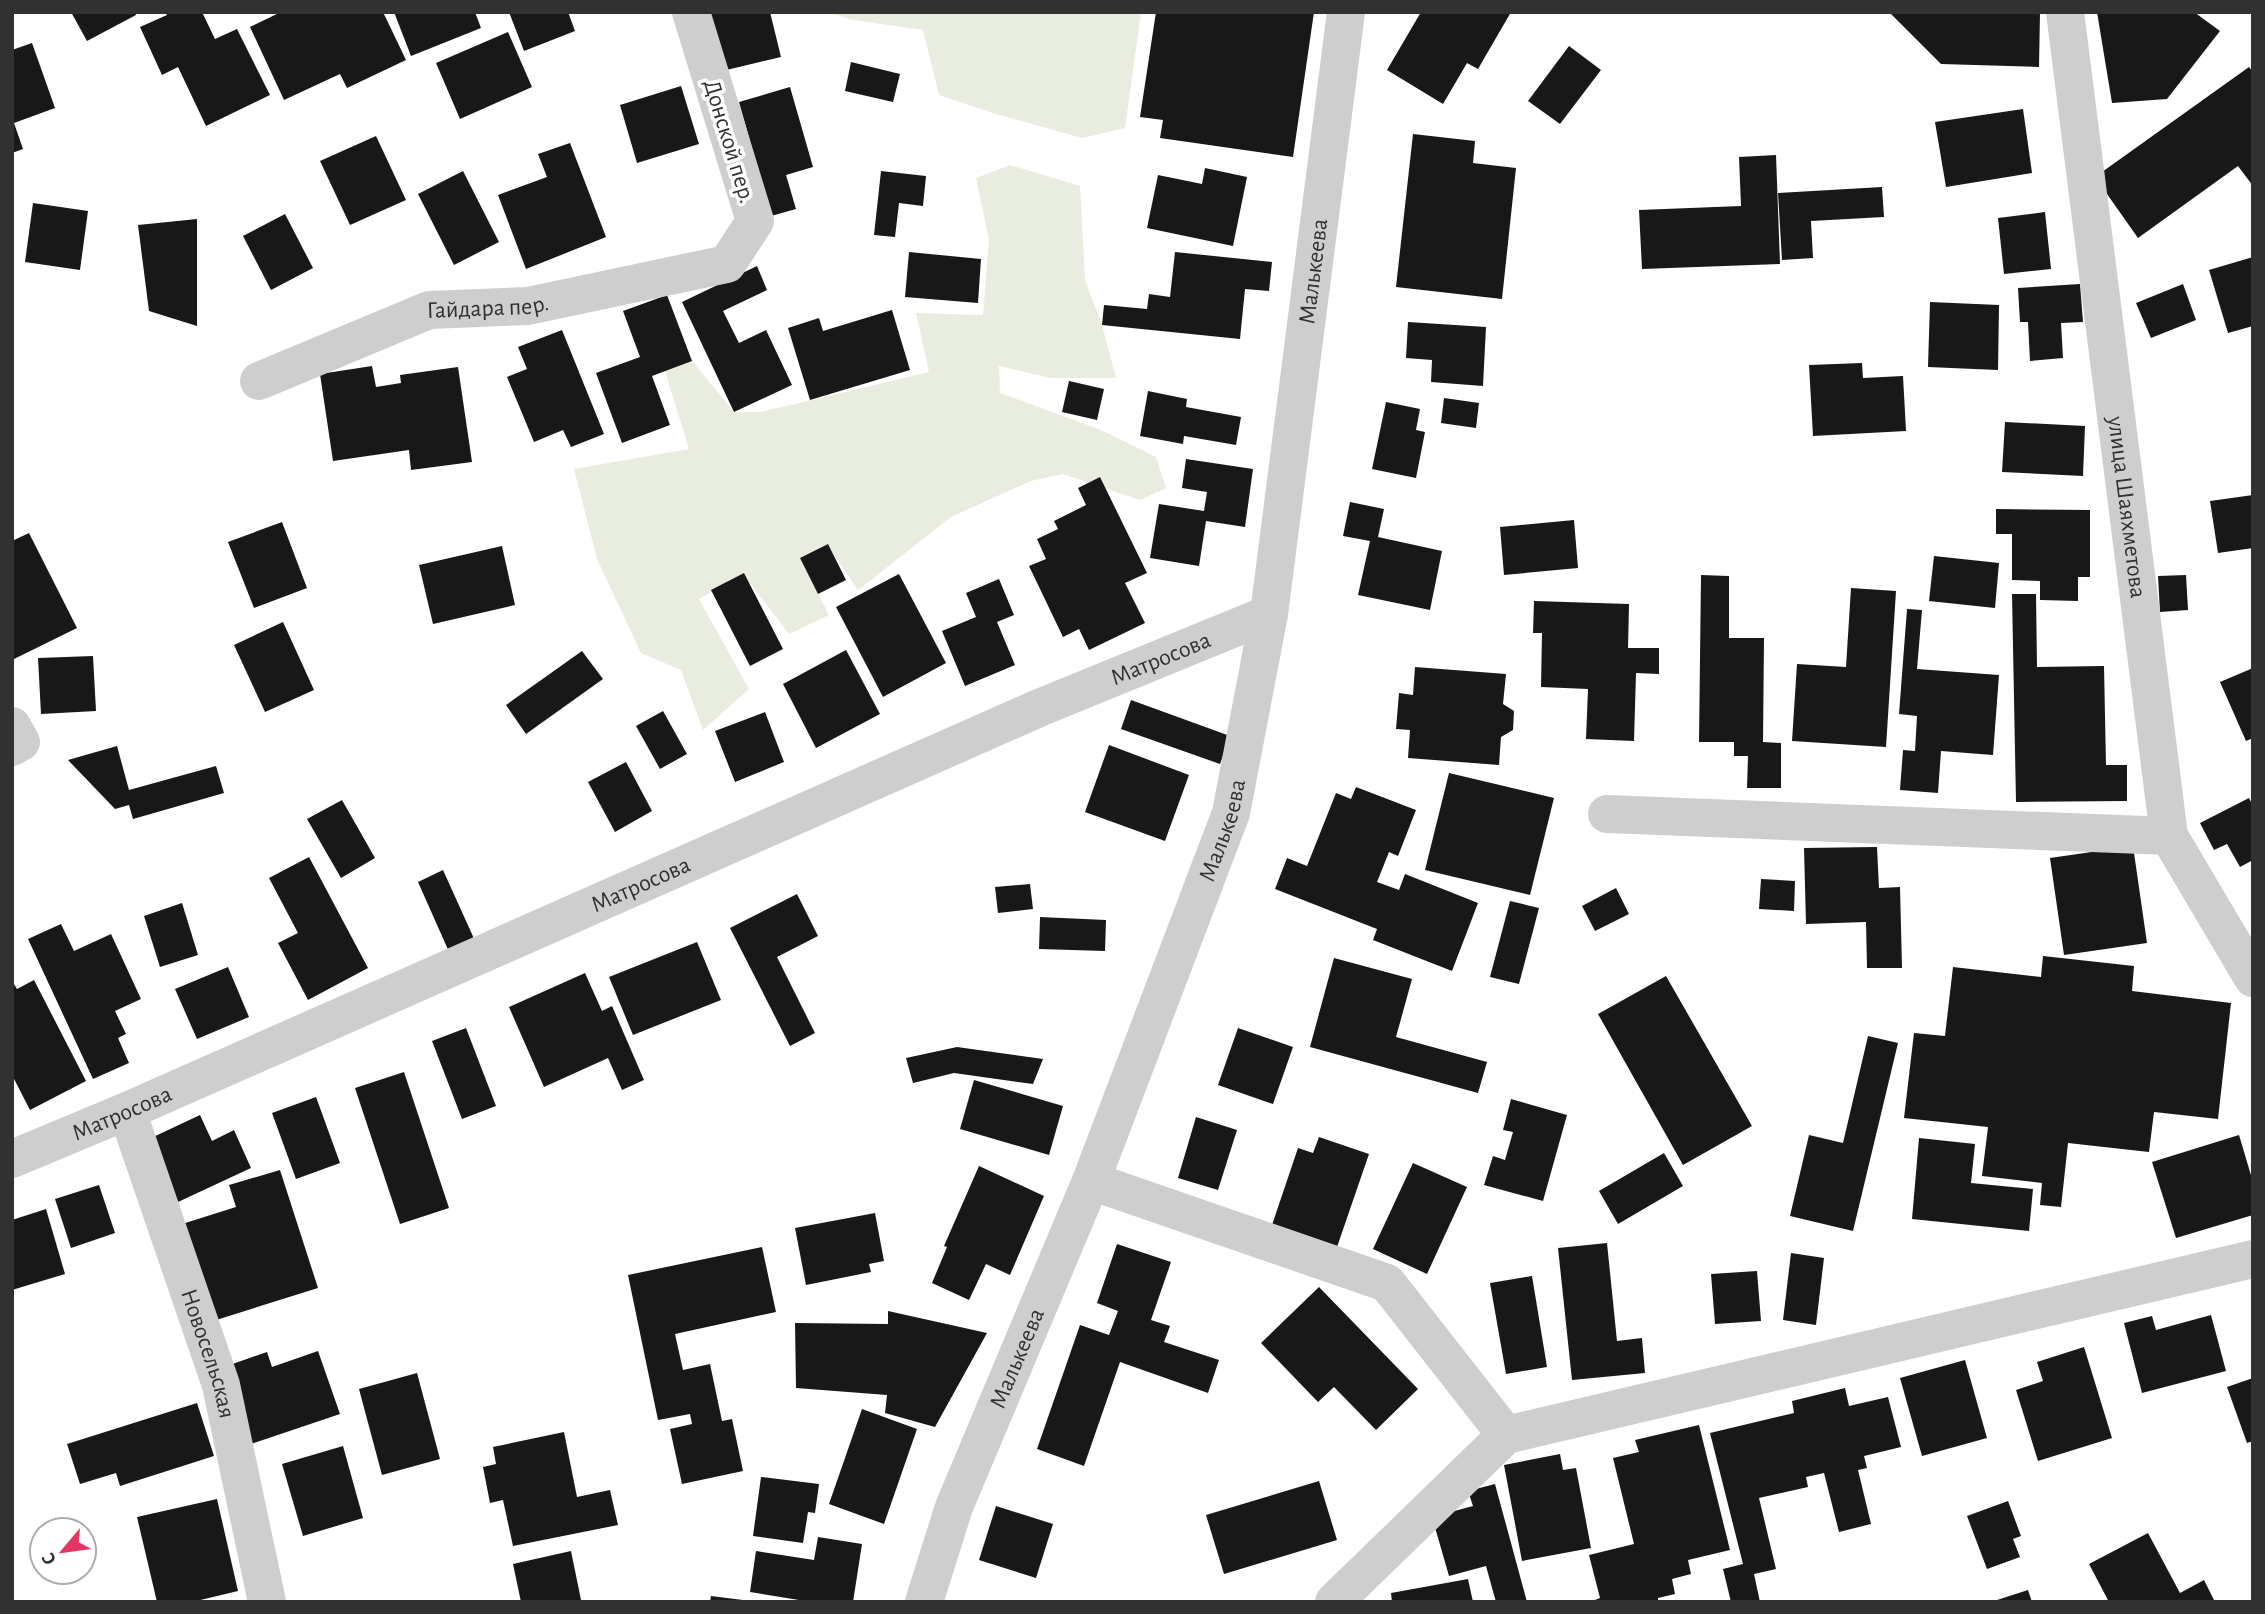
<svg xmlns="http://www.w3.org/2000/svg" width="2265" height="1614" font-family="'Alegreya Sans',sans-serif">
  <rect width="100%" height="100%" fill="#fff"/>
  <g fill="#e9eddf">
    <polygon points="826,12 1141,12 1125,128 1082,138 996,114 939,95 923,30 853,20"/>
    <polygon points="1010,165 1080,186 1085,280 1102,325 1116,378 1051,378 999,366 1000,393 1101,430 1156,457 1166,488 1140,500 1063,474 1031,481 951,517 858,590 827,544 800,558 829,615 789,634 743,574 699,599 749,689 703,730 681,670 641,653 597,559 574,469 689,449 665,371 692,361 734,412 761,412 929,372 916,313 983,315 989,240 976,178"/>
  </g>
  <g fill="#181818">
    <polygon points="71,12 135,12 136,15 87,41"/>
    <polygon points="165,12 202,12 215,39 237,29 270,95 206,126 178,67 162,75 140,27 167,15"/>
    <polygon points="281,12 383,12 406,60 347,88 340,74 284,100 250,27"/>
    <polygon points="394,12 475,12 481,28 411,56"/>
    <polygon points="509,12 568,12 575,31 524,51"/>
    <polygon points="704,12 770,12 781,57 718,72"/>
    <polygon points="1156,12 1314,12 1293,157 1160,138 1163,120 1140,117"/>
    <polygon points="1421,12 1511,12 1478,69 1467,63 1443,104 1387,70"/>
    <polygon points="1889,12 2040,12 2039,67 1941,64"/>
    <polygon points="2097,12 2194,12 2220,31 2167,99 2112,103"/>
    <polygon points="508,32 532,87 460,119 436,63"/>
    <polygon points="32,43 55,108 14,123 23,149 12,153 12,50"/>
    <polygon points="1569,46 1601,70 1560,124 1528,101"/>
    <polygon points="851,62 900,74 893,102 845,91"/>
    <polygon points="2249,67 2253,72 2253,186 2238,166 2138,238 2095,177"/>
    <polygon points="681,86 699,144 637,163 620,105"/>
    <polygon points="790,87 813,167 786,175 796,209 771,216 739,102"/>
    <polygon points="2023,109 2032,173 1946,187 1935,122"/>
    <polygon points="1413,134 1475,141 1473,163 1516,168 1502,299 1396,287"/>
    <polygon points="376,136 406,200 350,225 320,161"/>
    <polygon points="570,143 606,237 526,269 498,195 547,177 538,154"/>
    <polygon points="1776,155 1780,264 1642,269 1639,210 1741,206 1739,157"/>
    <polygon points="1205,168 1247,177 1233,246 1147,228 1158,175 1202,184"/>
    <polygon points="463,171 499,242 454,265 418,194"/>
    <polygon points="881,171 926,176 923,206 899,203 895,237 874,235"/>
    <polygon points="1882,187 1884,217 1811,221 1813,258 1782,260 1778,193"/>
    <polygon points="33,203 88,211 80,270 25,262"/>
    <polygon points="2045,212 2051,269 2004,274 1998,218"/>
    <polygon points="285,214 313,268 271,290 243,236"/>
    <polygon points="197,219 197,326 149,311 138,225"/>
    <polygon points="909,252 981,259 978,303 905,297"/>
    <polygon points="1175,252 1272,262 1269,291 1245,289 1240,339 1102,325 1104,305 1147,309 1149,294 1170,297"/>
    <polygon points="2253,257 2253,326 2228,333 2209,270"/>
    <polygon points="757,266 767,290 723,311 739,343 766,330 792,385 734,412 682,302"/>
    <polygon points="2080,284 2083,322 2061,323 2063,358 2030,361 2028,322 2020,322 2018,288"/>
    <polygon points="2183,284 2196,320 2151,338 2136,303"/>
    <polygon points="667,295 692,361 652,376 670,425 622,443 596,373 640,357 623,311"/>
    <polygon points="1930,302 1999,305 1998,370 1928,367"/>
    <polygon points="892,310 910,370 810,400 788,328 819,318 823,331"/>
    <polygon points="1408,322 1486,327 1483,386 1431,382 1432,360 1406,358"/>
    <polygon points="562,330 604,434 571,447 563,430 534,442 507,377 527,369 518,347"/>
    <polygon points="1862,363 1863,378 1903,376 1906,431 1813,436 1809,365"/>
    <polygon points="372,366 376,387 401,383 400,375 458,367 472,462 411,470 409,450 333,461 320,374"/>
    <polygon points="1069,381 1104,389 1097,420 1062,412"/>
    <polygon points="1148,391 1187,399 1186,407 1241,417 1236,445 1184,436 1183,444 1140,436"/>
    <polygon points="1444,398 1479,403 1476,428 1441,423"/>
    <polygon points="1386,402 1420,409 1416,430 1425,432 1416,478 1372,469"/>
    <polygon points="2005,422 2085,426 2083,476 2002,472"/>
    <polygon points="1186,459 1253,469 1245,527 1206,521 1199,566 1150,558 1159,504 1204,511 1207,492 1182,488"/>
    <polygon points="1100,477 1147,573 1125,583 1145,623 1089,650 1079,629 1063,637 1029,566 1046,559 1037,539 1058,529 1054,521 1086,505 1078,488"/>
    <polygon points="2253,495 2253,548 2218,553 2210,501"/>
    <polygon points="1350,502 1384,509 1378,537 1442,551 1430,610 1358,595 1370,541 1343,536"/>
    <polygon points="1996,509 2090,510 2090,577 2078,577 2078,601 2040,600 2040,581 2012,580 2012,534 1996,534"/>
    <polygon points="1574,520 1578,568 1504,575 1500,527"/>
    <polygon points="282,522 307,588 254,608 228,542"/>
    <polygon points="29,533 77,628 12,660 12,541"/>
    <polygon points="828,544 846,580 818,594 800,558"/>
    <polygon points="502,546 515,605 433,624 419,565"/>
    <polygon points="1934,556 1999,563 1995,608 1929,601"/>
    <polygon points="744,573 783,649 750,666 711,590"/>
    <polygon points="899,574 946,663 883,697 836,607"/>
    <polygon points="1701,575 1729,576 1729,638 1764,638 1763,742 1781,743 1781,788 1747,788 1748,756 1734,756 1734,742 1699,742"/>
    <polygon points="2186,575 2188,610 2160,612 2158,576"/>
    <polygon points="999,579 1014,615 997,622 1015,665 965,686 942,631 976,617 966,593"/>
    <polygon points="1851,588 1896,591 1886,747 1792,741 1797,664 1846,667"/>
    <polygon points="2012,594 2036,594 2037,667 2104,666 2106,765 2127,765 2127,801 2016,802"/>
    <polygon points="1534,601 1629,604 1628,648 1659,648 1659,674 1636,673 1634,741 1586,739 1588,689 1541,687 1542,633 1533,633"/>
    <polygon points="1907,609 1922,610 1917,669 1999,675 1993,755 1941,751 1938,793 1900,790 1903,750 1915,751 1917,716 1899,714"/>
    <polygon points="283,622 314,690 265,712 234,645"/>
    <polygon points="846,650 880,714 816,748 783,684"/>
    <polygon points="582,651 603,679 526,734 506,705"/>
    <polygon points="93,656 96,711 41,714 38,658"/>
    <polygon points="1415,667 1506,674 1503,704 1514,711 1513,730 1501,737 1499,765 1408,758 1410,730 1396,729 1399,693 1413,695"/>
    <polygon points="2253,668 2253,738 2246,741 2220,682"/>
    <polygon points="1131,700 1230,736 1220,764 1121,729"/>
    <polygon points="663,711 687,754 660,769 636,726"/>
    <polygon points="765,712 784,762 735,782 715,731"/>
    <polygon points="1109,745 1189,775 1165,841 1085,812"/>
    <polygon points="117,746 129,790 216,766 224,793 133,819 129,805 115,809 68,760"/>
    <polygon points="626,762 652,811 615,832 588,782"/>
    <polygon points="1449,773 1554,798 1530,895 1425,870"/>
    <polygon points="1356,787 1416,810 1398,856 1389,852 1377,882 1399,890 1405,874 1478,903 1452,971 1373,940 1377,929 1275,889 1287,858 1307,866 1336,793 1351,799"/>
    <polygon points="2249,798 2253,806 2253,860 2240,867 2227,844 2214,850 2200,823"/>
    <polygon points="342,800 375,858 341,878 307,819"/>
    <polygon points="2133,846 2147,943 2064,955 2050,858"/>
    <polygon points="1877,847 1879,888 1900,887 1902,968 1867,968 1866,922 1806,924 1804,848"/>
    <polygon points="309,857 368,968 308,1000 278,943 298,933 269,878"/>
    <polygon points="443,870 476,943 450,954 418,882"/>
    <polygon points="1761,879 1795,881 1794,911 1759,909"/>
    <polygon points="1030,884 1033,909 998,913 995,887"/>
    <polygon points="1616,888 1629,914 1595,931 1582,906"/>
    <polygon points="797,894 818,936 777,957 815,1033 790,1046 730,928"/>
    <polygon points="1510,901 1539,908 1519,984 1490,977"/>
    <polygon points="182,903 198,955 160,967 144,916"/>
    <polygon points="1040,917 1106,920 1105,951 1039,949"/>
    <polygon points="61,924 74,951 111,934 141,999 115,1011 126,1034 118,1038 129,1063 93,1079 28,939"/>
    <polygon points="697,942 721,1000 633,1035 609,977"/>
    <polygon points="2043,956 2134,966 2132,991 2231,1003 2218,1119 2154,1112 2149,1152 2068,1143 2061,1207 2040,1205 2042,1183 1982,1176 1988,1127 1904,1118 1914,1033 1945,1036 1953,967 2041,977"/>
    <polygon points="1334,958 1412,979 1396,1037 1487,1062 1478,1093 1310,1047"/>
    <polygon points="228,967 249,1017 197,1039 175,989"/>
    <polygon points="585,973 602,1011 612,1006 644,1080 622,1090 608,1058 544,1087 509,1007"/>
    <polygon points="1666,976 1752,1126 1683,1165 1598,1014"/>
    <polygon points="34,980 86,1081 30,1110 12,1075 12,981 17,989"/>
    <polygon points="466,1028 496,1106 462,1119 432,1041"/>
    <polygon points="1238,1028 1293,1047 1273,1104 1218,1085"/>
    <polygon points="1868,1036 1898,1043 1853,1231 1790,1216 1809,1135 1843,1143"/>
    <polygon points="957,1047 1043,1059 1033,1084 954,1073 913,1083 906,1058"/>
    <polygon points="404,1072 449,1208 400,1224 355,1088"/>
    <polygon points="974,1080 1063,1106 1049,1155 960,1129"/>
    <polygon points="316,1097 340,1163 296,1179 272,1113"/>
    <polygon points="1511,1099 1567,1115 1543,1201 1484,1185 1493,1156 1505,1160 1513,1132 1503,1130"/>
    <polygon points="200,1115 212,1141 234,1130 251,1168 178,1202 149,1139"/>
    <polygon points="1196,1117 1237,1130 1218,1190 1178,1178"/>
    <polygon points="2239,1135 2253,1182 2253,1215 2176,1238 2152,1162"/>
    <polygon points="1319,1137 1369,1154 1337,1247 1272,1225 1298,1148 1313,1153"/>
    <polygon points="1919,1138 1975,1144 1971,1183 2033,1189 2029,1231 1912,1219"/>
    <polygon points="1664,1153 1683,1186 1618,1224 1599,1191"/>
    <polygon points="1413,1163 1467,1187 1427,1274 1373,1249"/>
    <polygon points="979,1166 1044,1196 1010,1275 986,1264 969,1300 932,1283 947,1247 944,1246"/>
    <polygon points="280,1170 318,1288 213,1321 182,1224 236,1207 229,1185"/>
    <polygon points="99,1185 115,1233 71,1248 55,1199"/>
    <polygon points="46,1209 65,1274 12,1290 12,1220"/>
    <polygon points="875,1213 884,1261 869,1264 871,1272 806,1285 795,1228"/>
    <polygon points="1607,1243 1617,1341 1642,1338 1645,1373 1572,1380 1558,1248"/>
    <polygon points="1117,1244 1171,1262 1151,1320 1170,1326 1164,1342 1219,1360 1208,1393 1120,1362 1084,1466 1037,1449 1080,1325 1109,1335 1118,1311 1097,1303"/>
    <polygon points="762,1247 776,1312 675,1334 683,1370 710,1364 722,1421 732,1419 743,1471 682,1484 670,1429 692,1424 690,1414 658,1420 628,1275"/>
    <polygon points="1791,1253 1824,1258 1816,1325 1783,1320"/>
    <polygon points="1757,1271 1761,1321 1715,1324 1711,1274"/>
    <polygon points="1532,1276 1547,1367 1506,1374 1490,1283"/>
    <polygon points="1319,1287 1418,1389 1376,1430 1334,1387 1318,1402 1261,1343"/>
    <polygon points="888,1311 987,1333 935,1427 885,1413 887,1395 796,1388 795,1323 888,1324"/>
    <polygon points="2211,1315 2226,1371 2142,1393 2124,1323 2152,1316 2156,1330"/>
    <polygon points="2084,1347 2112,1438 2038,1461 2016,1390 2043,1381 2037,1362"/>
    <polygon points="318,1351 340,1414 248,1445 221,1368 267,1352 272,1367"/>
    <polygon points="1965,1360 1987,1438 1922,1456 1900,1378"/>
    <polygon points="417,1373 440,1459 382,1475 359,1389"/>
    <polygon points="2253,1378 2253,1441 2247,1443 2227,1387"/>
    <polygon points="1845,1388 1849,1406 1888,1397 1901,1447 1864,1456 1867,1468 1858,1470 1871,1524 1839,1532 1824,1473 1806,1477 1808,1487 1759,1498 1776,1569 1754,1574 1760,1602 1731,1602 1723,1569 1743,1564 1710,1433 1794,1413 1792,1401"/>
    <polygon points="197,1403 214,1456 120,1486 116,1473 80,1484 67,1444"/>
    <polygon points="862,1409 917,1429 884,1524 829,1504"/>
    <polygon points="1699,1425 1730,1550 1688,1560 1691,1574 1672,1579 1675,1594 1658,1598 1658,1602 1590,1602 1600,1598 1589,1555 1634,1544 1613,1458 1639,1452 1635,1440"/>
    <polygon points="564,1432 577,1497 610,1490 618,1525 513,1546 503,1500 490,1503 483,1467 496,1464 493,1447"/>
    <polygon points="343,1446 363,1518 303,1536 282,1464"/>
    <polygon points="1560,1454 1563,1470 1576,1468 1591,1548 1522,1561 1504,1465"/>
    <polygon points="761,1477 819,1484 815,1513 808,1512 803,1543 753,1536"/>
    <polygon points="1319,1481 1337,1540 1224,1574 1206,1515"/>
    <polygon points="1495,1484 1527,1602 1496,1602 1486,1566 1449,1576 1432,1517 1473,1506 1468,1491"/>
    <polygon points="217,1499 238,1591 192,1602 157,1602 137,1517"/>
    <polygon points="2008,1501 2021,1536 2013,1539 2020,1557 1987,1569 1967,1516"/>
    <polygon points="996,1506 1053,1524 1036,1578 979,1560"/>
    <polygon points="2148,1533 2180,1593 2204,1580 2215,1602 2109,1602 2089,1564"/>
    <polygon points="818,1537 862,1544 853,1602 811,1602 750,1592 756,1551 814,1560"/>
    <polygon points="571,1551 581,1600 521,1602 513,1564"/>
    <polygon points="1468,1579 1473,1602 1392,1602 1391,1593"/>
    <polygon points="2028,1590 2032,1602 1994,1602 1994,1601"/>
    <polygon points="711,1596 743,1600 743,1602 710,1602"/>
  </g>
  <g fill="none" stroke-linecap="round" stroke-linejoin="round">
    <g stroke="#cecece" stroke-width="38">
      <path id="s1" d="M2065 12 2169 836 2253 978"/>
      <path id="s2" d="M259 381 429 310 528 306 727 264 755 221 691 12"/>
      <polyline points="12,726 21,742 12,747"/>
      <polyline points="1607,814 2169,836"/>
      <path id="s3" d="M127 1111 221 1385 267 1602"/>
      <path id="s4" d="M12 1159 127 1111 1039 708 1269 614"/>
      <polyline points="1091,1181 1387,1283 1506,1435 2253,1259"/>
      <polyline points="1334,1602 1506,1435"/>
    </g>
    <path stroke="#cecece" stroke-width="38" id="s5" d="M924 1602 954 1507 1091 1181 1231 813 1269 614 1346 12"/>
  </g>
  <g text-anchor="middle" stroke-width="7" stroke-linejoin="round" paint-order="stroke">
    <g font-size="24" fill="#313131" stroke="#fff">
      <text transform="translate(730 141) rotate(73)" y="8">Донской пер.</text>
      <text dy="8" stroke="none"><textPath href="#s5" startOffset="1395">Малькеева</textPath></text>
      <text dy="8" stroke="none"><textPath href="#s2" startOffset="243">Гайдара пер.</textPath></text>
      <text dy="8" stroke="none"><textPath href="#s1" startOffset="499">улица Шаяхметова</textPath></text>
      <text dy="8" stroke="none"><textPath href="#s4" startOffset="1253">Матросова</textPath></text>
      <text dy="8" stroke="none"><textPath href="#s5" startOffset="828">Малькеева</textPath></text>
      <text dy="8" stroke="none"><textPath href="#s4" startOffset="686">Матросова</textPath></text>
      <text dy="8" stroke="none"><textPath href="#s4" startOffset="119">Матросова</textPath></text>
      <text dy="8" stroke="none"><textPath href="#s3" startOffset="256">Новосельская</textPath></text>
      <text dy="8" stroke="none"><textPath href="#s5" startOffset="261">Малькеева</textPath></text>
    </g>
  </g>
  <rect width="2265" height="1614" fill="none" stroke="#313131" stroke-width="28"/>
  <g transform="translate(63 1551) rotate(241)"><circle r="33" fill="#ffffff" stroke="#adadad" stroke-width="2"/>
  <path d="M0-5L12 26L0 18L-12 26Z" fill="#e53563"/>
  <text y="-10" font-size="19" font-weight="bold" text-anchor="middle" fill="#313131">С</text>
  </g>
</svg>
